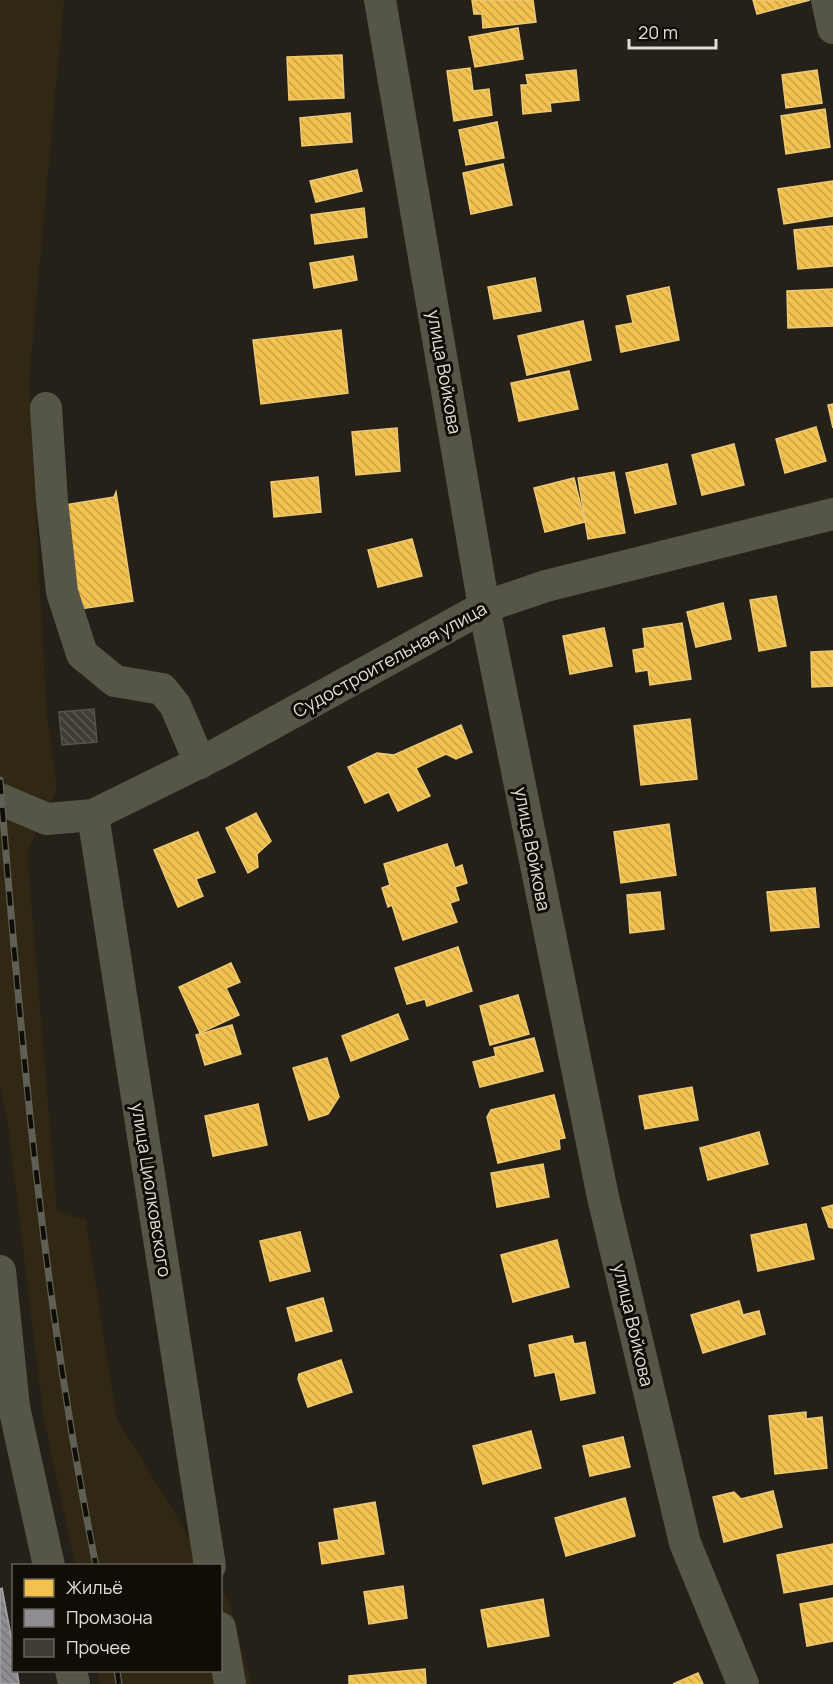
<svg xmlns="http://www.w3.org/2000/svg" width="833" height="1684" font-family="Manrope,sans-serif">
  <defs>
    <pattern id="homes-back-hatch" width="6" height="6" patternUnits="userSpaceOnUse" patternTransform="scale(1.5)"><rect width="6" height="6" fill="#f2c14e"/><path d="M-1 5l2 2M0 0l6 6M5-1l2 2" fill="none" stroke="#c6a14a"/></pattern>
    <pattern id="industry-back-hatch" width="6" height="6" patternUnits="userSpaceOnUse" patternTransform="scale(1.5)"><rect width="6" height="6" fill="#8d8d92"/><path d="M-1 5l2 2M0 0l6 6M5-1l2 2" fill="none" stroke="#777679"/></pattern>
    <pattern id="building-back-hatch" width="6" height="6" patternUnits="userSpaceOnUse" patternTransform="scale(1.5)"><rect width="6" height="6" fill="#403c35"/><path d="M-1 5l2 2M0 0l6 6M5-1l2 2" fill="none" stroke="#5b5851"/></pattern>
  </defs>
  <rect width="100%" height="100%" fill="#252118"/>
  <g fill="#312814">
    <polygon points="0,0 64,0 29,380 46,706 57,789 27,852 57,1212 86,1220 116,1417 206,1565 75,1565 44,1419 7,1118 0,1085"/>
    <polygon points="221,1589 230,1604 251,1684 100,1684 97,1671 220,1670"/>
  </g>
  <g fill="url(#homes-back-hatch)" stroke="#edc976" stroke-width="1.5">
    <polygon points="472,0 533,0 536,22 483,28 482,14 474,14"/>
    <polygon points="753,0 810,0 757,14"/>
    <polygon points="518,28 523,59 475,67 469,37"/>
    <polygon points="342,55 344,98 289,100 287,57"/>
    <polygon points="470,68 473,91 489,89 492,115 454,121 447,71"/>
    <polygon points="576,70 579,100 550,103 551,111 523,114 521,85 528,85 526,75"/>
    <polygon points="817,70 822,103 786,108 782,75"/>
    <polygon points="825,109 830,147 786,154 781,116"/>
    <polygon points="350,113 352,142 302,146 300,118"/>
    <polygon points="497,122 504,158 466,165 459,130"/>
    <polygon points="503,164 512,205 471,214 463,173"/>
    <polygon points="357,170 362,191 316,202 310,181"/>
    <polygon points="833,181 833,216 784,224 778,189"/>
    <polygon points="364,208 367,237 315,244 311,215"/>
    <polygon points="833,226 833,266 798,269 794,230"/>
    <polygon points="353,256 357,280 314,288 310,263"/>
    <polygon points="535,278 541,311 494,319 488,287"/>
    <polygon points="669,287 679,340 621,352 616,326 633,323 627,296"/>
    <polygon points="833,289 833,326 788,328 787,291"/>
    <polygon points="583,321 591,360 527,375 518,336"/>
    <polygon points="341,330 348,393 261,404 253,340"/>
    <polygon points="569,371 578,409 519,421 511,383"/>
    <polygon points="833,404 833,428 828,405"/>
    <polygon points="816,427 826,461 785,473 776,439"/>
    <polygon points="397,428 400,471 356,475 352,432"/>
    <polygon points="734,444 744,485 702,495 692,455"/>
    <polygon points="667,464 676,504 635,513 626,473"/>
    <polygon points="614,472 625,533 588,539 578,478"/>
    <polygon points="318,477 321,512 274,517 271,482"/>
    <polygon points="574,478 585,522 545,532 534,488"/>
    <polygon points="116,492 133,601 80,609 64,505 114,497"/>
    <polygon points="412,539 422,576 378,587 368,550"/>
    <polygon points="776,596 786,646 759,651 750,600"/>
    <polygon points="723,603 731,639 696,647 687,612"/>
    <polygon points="682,623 691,679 650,685 648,670 636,672 633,650 645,648 643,629"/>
    <polygon points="604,628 612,666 570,674 563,636"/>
    <polygon points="833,651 833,686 812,687 811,652"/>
    <polygon points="690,719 697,779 641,785 634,726"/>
    <polygon points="461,725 472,752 456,759 446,754 416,768 430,796 398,811 389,792 365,803 348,767 377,753 394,755"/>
    <polygon points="256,813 271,841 257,854 258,867 248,873 226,828"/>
    <polygon points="669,824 676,875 621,883 614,832"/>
    <polygon points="198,832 215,872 196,879 203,896 178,907 154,850"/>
    <polygon points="447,844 455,868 462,865 467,883 455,887 459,900 450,903 457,922 403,940 392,905 388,907 382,888 390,885 384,864"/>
    <polygon points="815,888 819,927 771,931 767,892"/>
    <polygon points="660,892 664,929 630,933 627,895"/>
    <polygon points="458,947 472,991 427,1006 425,999 407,1004 395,968"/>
    <polygon points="231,963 240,982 226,988 239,1015 200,1033 179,987"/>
    <polygon points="518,995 529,1034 490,1045 480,1006"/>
    <polygon points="398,1014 408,1039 351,1061 342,1036"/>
    <polygon points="232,1025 241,1054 205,1065 196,1035"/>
    <polygon points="534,1038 543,1071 480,1087 473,1062 496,1056 494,1048"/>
    <polygon points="327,1058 339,1097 328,1114 309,1120 293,1068"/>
    <polygon points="692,1087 698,1120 645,1129 639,1096"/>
    <polygon points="554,1095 565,1138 559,1139 560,1149 498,1163 487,1117 491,1110"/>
    <polygon points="258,1104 267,1145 213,1156 205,1116"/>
    <polygon points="759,1132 768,1164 708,1180 700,1148"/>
    <polygon points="543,1164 549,1197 497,1207 491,1173"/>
    <polygon points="833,1205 833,1228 829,1227 822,1208"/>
    <polygon points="806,1224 814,1259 758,1271 751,1235"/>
    <polygon points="300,1232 310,1271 270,1281 260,1241"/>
    <polygon points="557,1240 569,1287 513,1302 501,1255"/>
    <polygon points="323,1298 332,1331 296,1341 287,1308"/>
    <polygon points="739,1301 743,1315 759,1311 765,1334 703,1353 691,1315"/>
    <polygon points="572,1336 574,1344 585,1342 595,1393 561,1400 555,1372 535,1376 529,1345"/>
    <polygon points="341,1360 352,1392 308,1407 298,1379 299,1374"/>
    <polygon points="806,1412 806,1419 822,1417 827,1468 775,1474 769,1416"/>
    <polygon points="531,1431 541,1468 483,1484 473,1446"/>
    <polygon points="623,1437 630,1467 590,1476 583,1446"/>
    <polygon points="773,1491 782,1527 724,1542 713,1497 734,1492 741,1499"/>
    <polygon points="625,1498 635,1536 566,1556 555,1518"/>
    <polygon points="375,1502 384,1554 322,1564 319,1543 339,1540 334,1509"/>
    <polygon points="833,1544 833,1584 784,1593 777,1555"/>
    <polygon points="403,1586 407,1618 369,1624 364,1592"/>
    <polygon points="833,1598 833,1641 807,1646 800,1604"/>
    <polygon points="543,1599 549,1636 488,1647 481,1610"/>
    <polygon points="425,1669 426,1684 349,1684 349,1676"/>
    <polygon points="698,1673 703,1684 673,1684"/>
  </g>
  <polygon fill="url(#industry-back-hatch)" stroke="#a6a5a6" stroke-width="1.5" points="2,1588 14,1652 14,1670 17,1670 19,1684 0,1684 0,1589"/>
  <polygon fill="url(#building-back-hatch)" stroke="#57524c" stroke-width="1.5" points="94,709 97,742 62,745 59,712"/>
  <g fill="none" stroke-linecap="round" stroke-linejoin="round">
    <g stroke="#555548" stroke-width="32">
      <polyline points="380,0 484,607 603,1197 685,1543 743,1684"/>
      <polyline points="827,0 833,28"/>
      <polyline points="46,408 52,501 62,592 82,654 115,681 162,689 175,705 200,763"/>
      <polyline points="0,799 47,819 93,815 219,753 484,607 546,586 833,514"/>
      <polyline points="93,815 210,1566"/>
      <polyline points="0,1271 14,1407 49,1566"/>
      <polyline points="220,1628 230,1684"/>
      <polyline points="71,1670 74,1684"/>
    </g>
    <defs>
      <g id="rail">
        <path d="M0 780C21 1043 44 1306 96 1566"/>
        <polyline points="117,1670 119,1684"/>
      </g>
    </defs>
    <use href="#rail" stroke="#605f55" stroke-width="7"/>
    <use href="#rail" stroke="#100d06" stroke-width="4.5" stroke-dasharray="14" stroke-linecap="butt"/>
  </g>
  <g text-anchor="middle" stroke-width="6" stroke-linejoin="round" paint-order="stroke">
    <g font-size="18" fill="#e2ddd3" stroke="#100d06">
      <text transform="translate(444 372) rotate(80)" y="6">улица Войкова</text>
      <text transform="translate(390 660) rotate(-29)" y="6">Судостроительная улица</text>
      <text transform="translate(532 849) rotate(79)" y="6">улица Войкова</text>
      <text transform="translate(151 1190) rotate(81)" y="6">улица Циолковского</text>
      <text transform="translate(633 1325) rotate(77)" y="6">улица Войкова</text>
    </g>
  </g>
  <rect x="12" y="1564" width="210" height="108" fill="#100d06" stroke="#646058" stroke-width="1.5"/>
  <rect x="24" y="1579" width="30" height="18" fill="#f2c14e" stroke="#646058" stroke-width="1.5"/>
  <text x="66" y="1594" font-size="18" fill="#e2ddd3">Жильё</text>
  <rect x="24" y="1609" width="30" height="18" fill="#8d8d92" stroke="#646058" stroke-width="1.5"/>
  <text x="66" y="1624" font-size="18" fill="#e2ddd3">Промзона</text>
  <rect x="24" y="1639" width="30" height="18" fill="#403c35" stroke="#646058" stroke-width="1.5"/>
  <text x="66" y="1654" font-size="18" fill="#e2ddd3">Прочее</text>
  <path d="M629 39v9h87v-9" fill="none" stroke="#e2ddd3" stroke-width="3"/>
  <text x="638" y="39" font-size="18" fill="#e2ddd3" stroke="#100d06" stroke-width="4.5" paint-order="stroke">20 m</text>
</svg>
